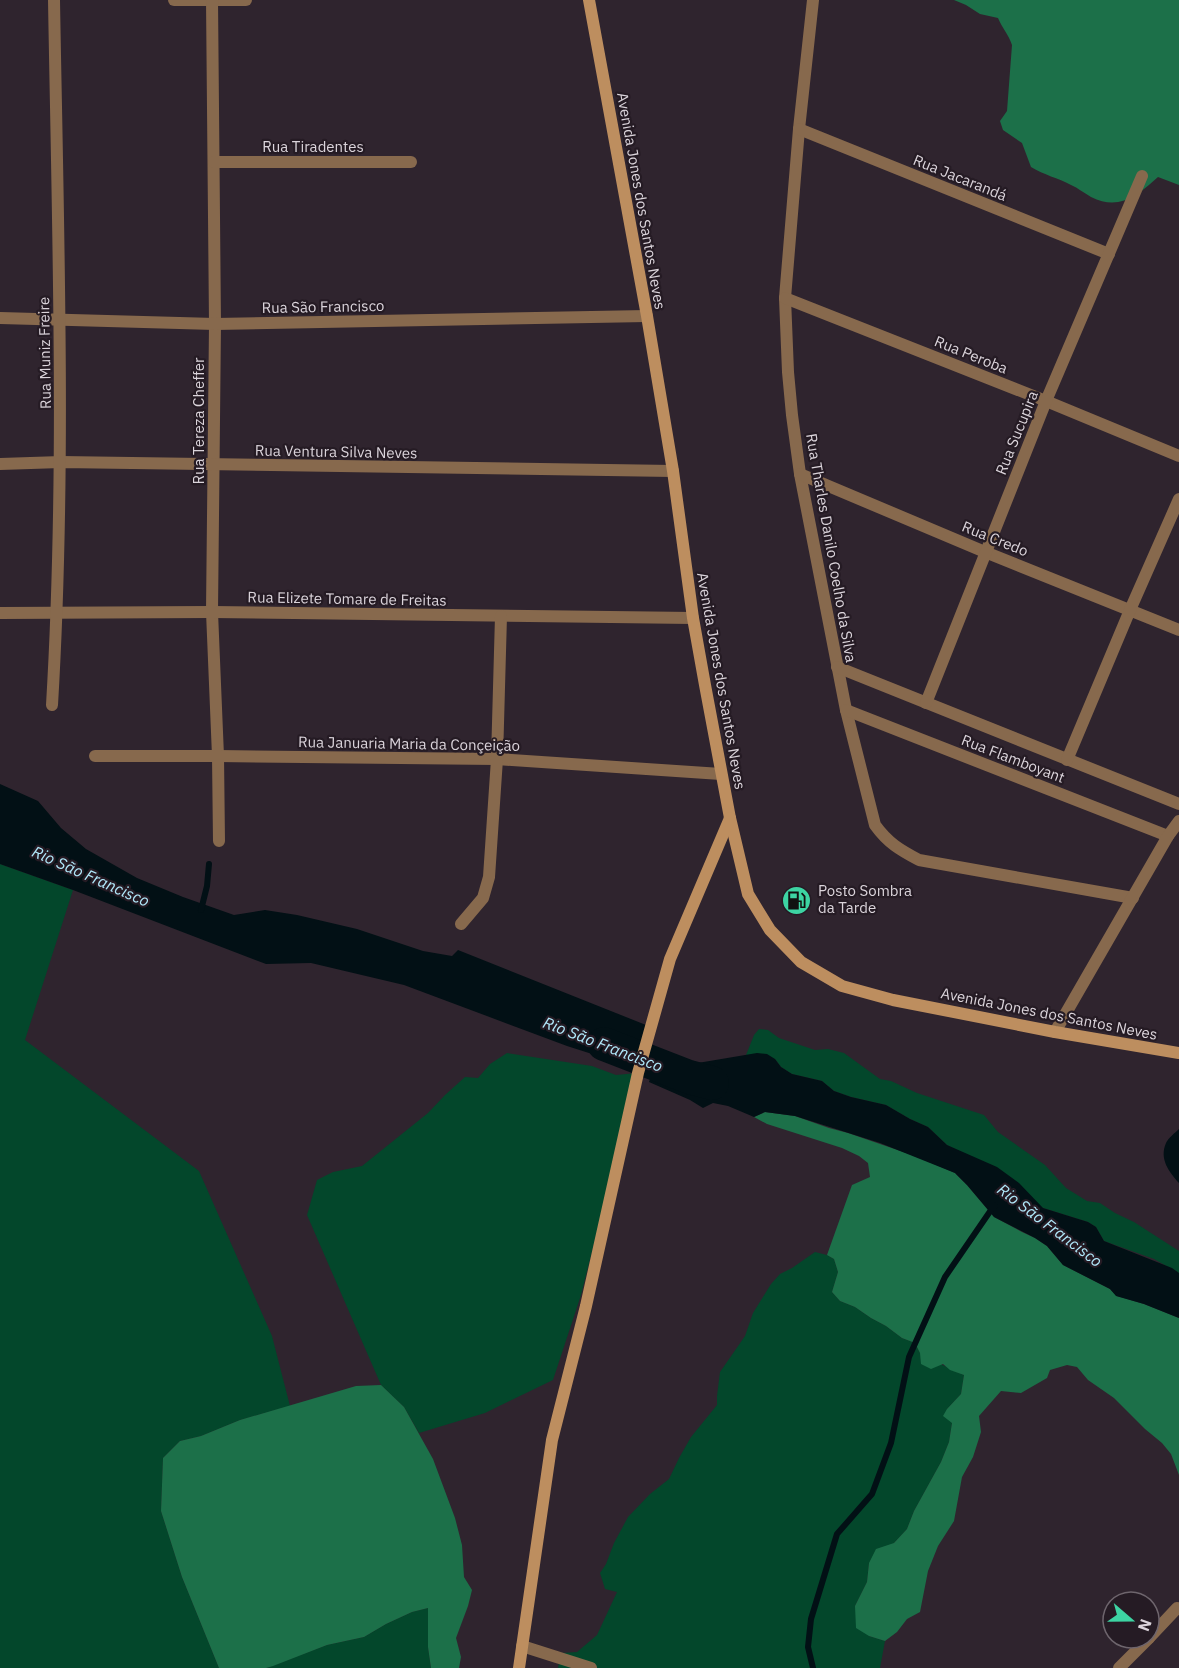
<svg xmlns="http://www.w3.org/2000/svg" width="1179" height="1668" font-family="'IBM Plex Sans',sans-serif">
  <rect width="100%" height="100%" fill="#2f242e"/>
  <g fill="#03472b">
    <polygon points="0,864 73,890 25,1040 199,1171 272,1336 290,1406 240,1420 201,1436 180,1441 163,1458 161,1511 182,1577 219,1668 0,1668"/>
    <polygon points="759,1029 768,1030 779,1038 815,1050 828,1049 844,1053 880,1079 891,1081 917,1093 984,1115 998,1132 1045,1165 1066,1188 1087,1201 1100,1203 1115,1213 1134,1222 1179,1251 1179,1273 1154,1259 1104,1241 1096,1227 1088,1222 1043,1208 961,1152 947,1145 928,1127 910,1119 886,1105 851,1097 834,1091 822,1081 792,1074 781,1067 775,1059 746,1055 754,1035"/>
    <polygon points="507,1053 592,1066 616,1075 637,1073 581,1295 553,1380 485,1413 419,1433 404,1407 381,1385 307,1215 317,1180 333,1172 362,1166 428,1113 445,1095 465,1077 478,1078 490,1064"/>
    <path d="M815 1252 827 1255 834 1259 838 1272 832 1292 840 1301 855 1307 871 1318 886 1326 902 1338 915 1343 920 1353C935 1360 948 1369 964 1375L961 1394 947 1409 952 1423 949 1442 941 1462 914 1511 907 1529 894 1543 869 1563 867 1582 855 1606 869 1636 885 1641 880 1668H558L561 1653 577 1652 597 1635 617 1592 605 1589 600 1573 606 1564 614 1543 628 1517 650 1494 669 1479 679 1458 691 1437 717 1405V1396L720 1372 745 1336 753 1313 771 1284 780 1274 792 1268Z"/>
    <polygon points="428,1608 428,1647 431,1668 266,1668 327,1645 364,1637 386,1624 412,1612"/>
  </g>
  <g fill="#1c7049">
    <path d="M954 0H1179V185L1158 177C1137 196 1119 211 1091 197 1084 193 1078 188 1071 185 1058 178 1044 175 1031 167L1022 143 1003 130 1000 121 1007 111 1012 45C1009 35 1002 28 998 18L980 14 966 5Z"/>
    <polygon points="765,1112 795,1116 829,1128 848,1133 918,1157 955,1173 967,1185 994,1217 1022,1232 1035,1238 1047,1246 1063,1265 1110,1289 1117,1296 1144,1304 1179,1318 1179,1475 1171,1454 1162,1443 1145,1429 1114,1398 1088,1380 1077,1367 1067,1365 1050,1370 1047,1378 1021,1393 1001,1391 979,1416 981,1432 973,1457 962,1477 954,1521 938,1546 928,1571 920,1612 907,1619 897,1632 885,1641 869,1636 856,1628 855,1606 867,1582 869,1563 876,1549 894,1543 907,1529 914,1511 941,1462 949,1442 952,1423 943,1416 947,1409 961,1394 964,1375 950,1370 943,1364 931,1369 921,1364 920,1353 915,1343 902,1338 886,1326 871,1318 855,1307 840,1301 832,1292 838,1272 834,1259 827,1255 852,1185 870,1177 868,1163 859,1156 842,1148 767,1124 754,1117"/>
    <polygon points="381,1385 404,1407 433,1459 455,1518 462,1545 464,1577 472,1590 468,1606 456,1638 461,1657 459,1668 431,1668 428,1647 428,1608 412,1612 386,1624 364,1637 327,1645 273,1666 266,1668 219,1668 182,1577 161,1511 163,1458 180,1441 201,1436 240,1420 356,1386"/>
  </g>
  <g fill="#021015">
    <polygon points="0,784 38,801 61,828 86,849 137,878 183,897 234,915 265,910 297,915 357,929 423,951 452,956 458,950 646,1025 639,1069 567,1046 404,985 311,963 266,964 73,890 0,864"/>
    <polygon points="757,1053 767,1054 775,1059 781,1067 792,1074 822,1081 834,1091 851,1097 886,1105 910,1119 928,1127 947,1145 997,1167 1019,1183 1043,1208 1088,1222 1096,1227 1104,1241 1172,1268 1179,1273 1179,1318 1144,1304 1116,1296 1110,1289 1063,1265 1047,1246 1035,1238 994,1217 967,1185 955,1173 880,1143 795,1116 765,1112 754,1117 728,1106 713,1103 703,1108 690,1100 649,1082 652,1073 662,1069"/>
    <path d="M1179 1129V1183C1169 1172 1159 1159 1166 1143 1168 1138 1175 1133 1179 1129Z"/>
  </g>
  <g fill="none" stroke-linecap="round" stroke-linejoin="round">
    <g stroke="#021015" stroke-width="6">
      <polyline points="201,910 207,886 209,864"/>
      <polyline points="813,1668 808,1647 811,1619 837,1534 872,1494 891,1443 909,1357 945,1277 991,1210 995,1206"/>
    </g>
    <polyline stroke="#021015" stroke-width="34" points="604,1044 689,1077 712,1083"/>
    <g stroke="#87694d" stroke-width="12">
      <polyline points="174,0 246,0"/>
      <polyline points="212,0 215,324 212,612 218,756 219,841"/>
      <path d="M813 0 799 129 785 298 788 372 792 415 800 474 846 710 875 825C888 843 900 850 919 860L1133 898"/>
      <polyline points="799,129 1109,254"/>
      <polyline points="214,162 411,162"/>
      <polyline points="785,298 1046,401 1179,456"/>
      <polyline points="0,318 215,324 647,316"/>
      <polyline points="0,464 61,462 673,471"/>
      <polyline points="800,474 985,552 1179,630"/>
      <polyline points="0,613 212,612 693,618"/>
      <polyline points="837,667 1179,804"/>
      <polyline points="926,703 1046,401 1142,176"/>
      <path d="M52 705C66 470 58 235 54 0"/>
      <polyline points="846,710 1168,836"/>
      <polyline points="95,756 218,756 497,759 721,774"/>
      <polyline points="1067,760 1130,610 1179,499"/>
      <polyline points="461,924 483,898 489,877 497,759 501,616"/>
      <polyline points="1055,1032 1168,836 1179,821"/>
      <polyline points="1149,1638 1177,1608"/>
      <polyline points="522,1646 591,1668"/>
      <polyline points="1119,1668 1149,1638"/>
    </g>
    <g stroke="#bd8e5f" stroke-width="12">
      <polyline points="589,0 647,316 673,471 693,618 705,685 730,818 748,894 770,930 801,962 842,986 893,1000 1055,1032 1179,1053"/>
      <polyline points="519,1668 552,1440 586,1306 638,1073 670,959 730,818"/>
    </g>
  </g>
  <defs>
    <symbol id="fuel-disc" viewBox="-11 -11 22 22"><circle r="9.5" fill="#3dd4a3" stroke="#251b24"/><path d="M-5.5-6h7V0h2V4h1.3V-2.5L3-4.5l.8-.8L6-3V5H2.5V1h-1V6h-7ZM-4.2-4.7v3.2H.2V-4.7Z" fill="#111"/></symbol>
  </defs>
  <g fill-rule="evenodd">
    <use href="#fuel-disc" x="780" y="884" width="33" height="33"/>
  </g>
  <g text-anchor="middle" stroke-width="4.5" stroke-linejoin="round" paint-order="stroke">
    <g font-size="15" fill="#dbd4db" stroke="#251b24">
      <text x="313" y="152">Rua Tiradentes</text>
      <text transform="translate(960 178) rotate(22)" y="5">Rua Jacarandá</text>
      <text transform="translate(641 201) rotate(80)" y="5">Avenida Jones dos Santos Neves</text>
      <text transform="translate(323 307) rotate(-1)" y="5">Rua São Francisco</text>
      <text transform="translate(45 353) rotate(-91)" y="5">Rua Muniz Freire</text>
      <text transform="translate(971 355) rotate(22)" y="5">Rua Peroba</text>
      <text transform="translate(199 421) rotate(-90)" y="5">Rua Tereza Cheffer</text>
      <text transform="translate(1017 433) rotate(-68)" y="5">Rua Sucupira</text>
      <text transform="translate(336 452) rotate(1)" y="5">Rua Ventura Silva Neves</text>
      <text transform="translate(995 539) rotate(22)" y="5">Rua Credo</text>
      <text transform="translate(831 548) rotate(80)" y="5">Rua Tharles Danilo Coelho da Silva</text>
      <text transform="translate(347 599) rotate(1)" y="5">Rua Elizete Tomare de Freitas</text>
      <text transform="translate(721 681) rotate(80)" y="5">Avenida Jones dos Santos Neves</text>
      <text transform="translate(409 744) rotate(1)" y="5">Rua Januaria Maria da Conçeição</text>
      <text transform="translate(1013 759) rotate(21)" y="5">Rua Flamboyant</text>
      <text transform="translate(1049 1014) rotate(11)" y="5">Avenida Jones dos Santos Neves</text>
    </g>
    <g font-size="15" fill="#dbd4db" stroke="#251b24" text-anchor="start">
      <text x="818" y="896">Posto Sombra<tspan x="818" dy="17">da Tarde</tspan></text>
    </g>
    <g font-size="16" font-style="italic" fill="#b1e9fb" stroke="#251b24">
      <text transform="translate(91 876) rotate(24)" y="6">Rio São Francisco</text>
      <text transform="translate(603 1044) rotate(21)" y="6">Rio São Francisco</text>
      <text transform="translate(1050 1225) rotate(37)" y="6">Rio São Francisco</text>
    </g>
  </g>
  <g transform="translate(1131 1620) rotate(110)"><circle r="28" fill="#251b24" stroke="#6e656d" stroke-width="1.5"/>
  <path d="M0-4.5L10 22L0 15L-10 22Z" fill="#3dd4a3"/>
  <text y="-9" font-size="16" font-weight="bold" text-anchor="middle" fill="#dbd4db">N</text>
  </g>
</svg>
